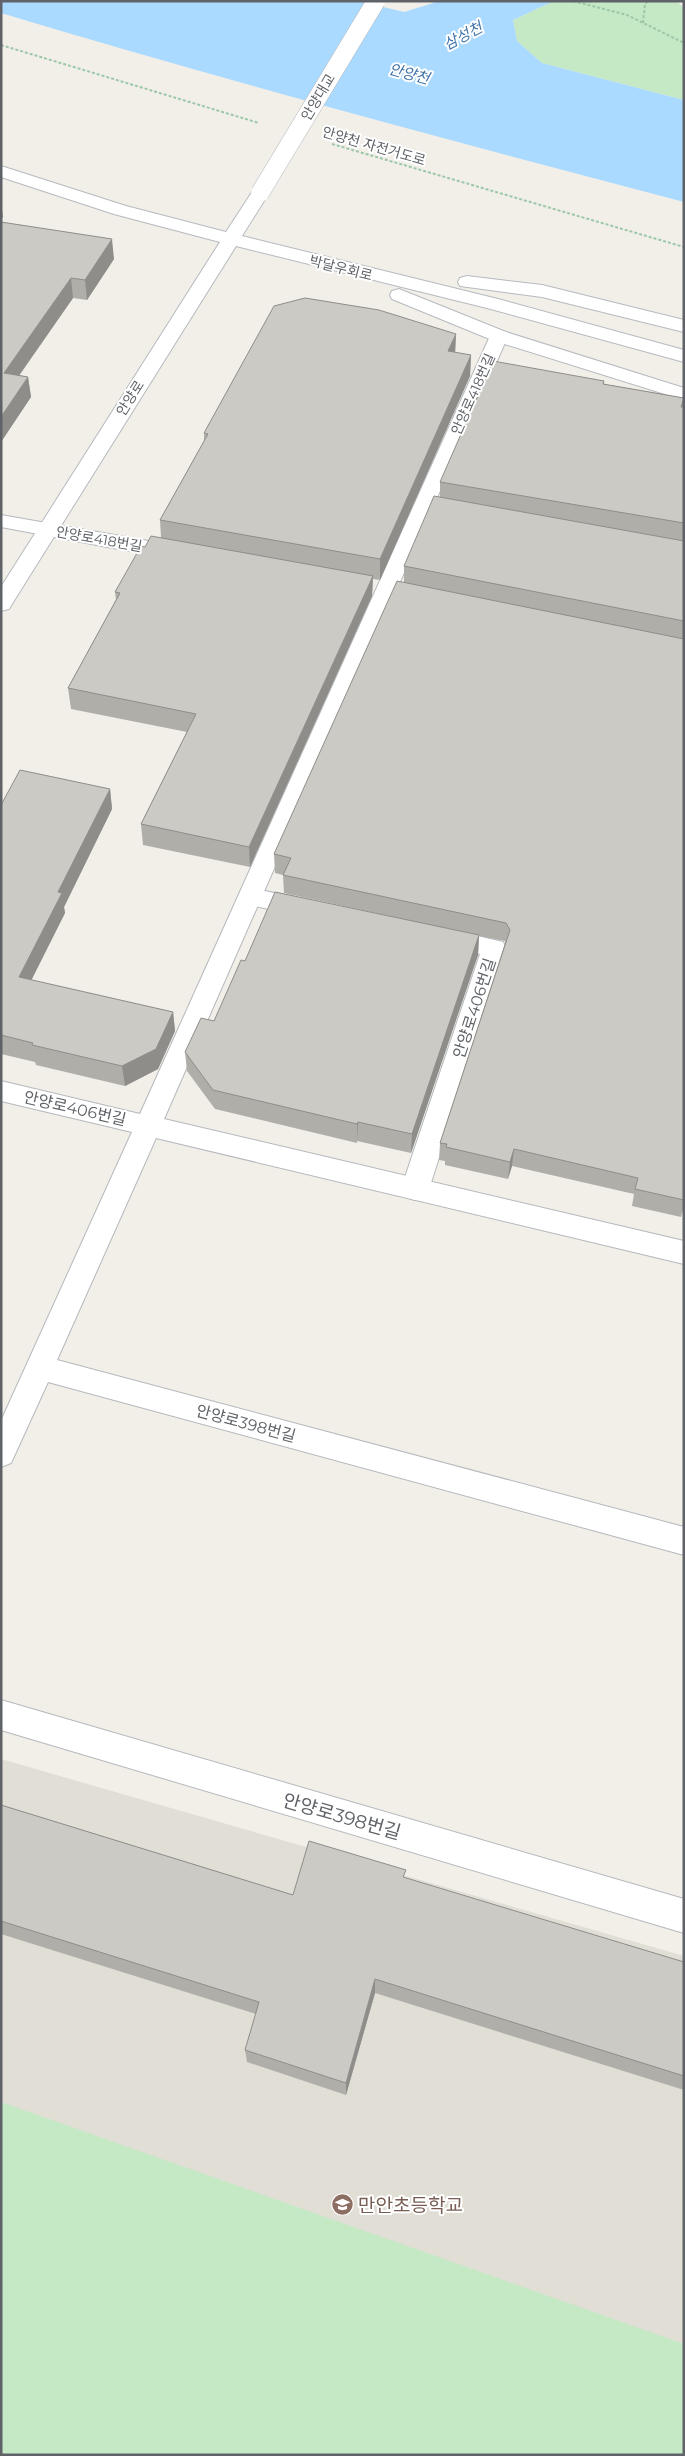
<svg xmlns="http://www.w3.org/2000/svg" width="685" height="2456" font-family="Montserrat,'Noto Sans KR',sans-serif">
  <rect width="100%" height="100%" fill="#f1efe8"/>
  <polygon fill="#e1ded6" points="1,1759 684,1956 684,2455 1,2455"/>
  <g fill="#c5e8c5">
    <polygon points="554,1 678,2 684,9 684,100 542,63 517,41 513,20"/>
    <polygon points="1,2102 684,2344 684,2455 1,2455"/>
  </g>
  <path fill="#aadaff" d="M1 1H358L404 12 440 1H554L513 20 517 41 542 63 684 100V202C455 142 227 81 1 13Z"/>
  <g fill="none" stroke-linecap="round" stroke-linejoin="round">
    <defs>
      <g id="lane">
        <polygon points="251,888 308,900 317,903 320,909 317,915 308,918 242,903 239,897 242,891"/>
        <polygon points="443,928 503,942 506,948 429,1189 425,1197 415,1200 405,1197 401,1189 480,954 434,943 431,937 434,931"/>
      </g>
      <g id="street">
        <polygon points="499,330 506,332 508,336 164,1119 684,1241 684,1264 156,1138 57,1360 684,1527 684,1555 48,1382 11,1463 1,1467 1,1421 132,1132 1,1101 1,1081 140,1114 490,336 492,332"/>
        <polygon points="1,515 177,546 184,548 188,553 184,558 177,560 1,527"/>
        <polygon points="1,1700 684,1899 684,1933 1,1730"/>
      </g>
      <g id="secondary">
        <polygon points="1,166 126,206 226,232 254,189 266,189 269,193 242,236 498,299 684,350 684,362 487,308 236,246 12,604 9,609 1,611 1,587 220,242 114,214 1,177"/>
        <polygon points="467,276 542,285 684,320 684,332 542,297 460,286 458,282 460,278"/>
        <polygon points="399,289 506,332 684,388 684,400 492,340 392,299 390,295 392,291"/>
      </g>
    </defs>
    <use href="#lane" stroke="#b5b8bc" stroke-width="2"/>
    <use href="#street" stroke="#b5b8bc" stroke-width="2"/>
    <use href="#secondary" stroke="#b6babf" stroke-width="2"/>
    <g stroke="#9cc7a9" stroke-width="2" stroke-dasharray="3 2" stroke-linecap="butt">
      <polyline points="573,1 627,15 684,43"/>
      <polyline points="643,23 645,4 648,1"/>
      <polyline points="1,45 259,123"/>
      <polyline points="332,144 684,247"/>
    </g>
    <use href="#lane" fill="#fff" fill-rule="evenodd"/>
    <use href="#street" fill="#fff" fill-rule="evenodd"/>
    <use href="#secondary" fill="#fff" fill-rule="evenodd"/>
    <defs>
      <polyline id="secondary-bridge" points="260,193 376,1"/>
    </defs>
    <use href="#secondary-bridge" stroke="#b6babf" stroke-width="19" stroke-linecap="butt"/>
    <use href="#secondary-bridge" stroke="#fff" stroke-width="18"/>
  </g>
  <g fill="#afaea9">
    <polygon points="1,222 114,259 87,300 73,298 19,375 28,377 31,397 1,442"/>
    <polygon points="456,334 455,353 471,355 470,376 380,580 373,579 372,596 250,867 143,845 141,824 187,732 71,709 68,688 116,600 115,592 145,547 161,537 160,520 204,441 204,433"/>
    <polygon points="604,381 604,384 684,398 683,407 684,407 684,1206 681,1217 632,1206 634,1194 512,1166 508,1179 445,1165 445,1161 439,1160 440,1143 505,943 505,941 479,936 478,955 411,1153 357,1141 357,1143 215,1109 187,1071 185,1052 214,1021 245,961 435,926 284,893 283,875 275,873 274,854 404,582 404,566 440,497 440,482"/>
    <polygon points="110,789 112,809 64,907 65,913 31,980 173,1012 175,1031 158,1069 125,1086 36,1065 35,1062 1,1054 1,805"/>
    <polygon points="1,1805 293,1895 405,1878 684,1962 684,2090 375,1993 346,2095 247,2062 245,2050 256,2014 1,1934"/>
  </g>
  <g fill="#8f8d8a">
    <polygon points="1,203 3,217 1,219"/>
    <polygon points="112,239 114,259 87,300 85,280"/>
    <polygon points="71,278 73,298 7,393 4,373"/>
    <polygon points="456,334 455,355 448,351"/>
    <polygon points="471,355 470,376 380,580 380,559"/>
    <polygon points="28,377 31,397 1,442 1,417"/>
    <polygon points="373,576 372,596 250,867 249,847"/>
    <polygon points="110,789 112,809 64,907 65,913 23,997 19,977 58,892"/>
    <polygon points="479,935 478,955 411,1153 412,1134"/>
    <polygon points="173,1012 175,1031 158,1069 125,1086 122,1066"/>
    <polygon points="358,1122 357,1141 357,1143 357,1124"/>
    <polygon points="514,1149 512,1166 508,1179 510,1162"/>
    <polygon points="375,1979 375,1993 346,2095 346,2083"/>
  </g>
  <g fill="#cccac5" stroke="#8f8d8a">
    <polygon points="1,222 112,239 85,280 71,278 4,373 28,377 1,417"/>
    <polygon points="305,298 379,310 456,334 448,351 471,355 380,559 160,520 208,434 204,433 274,306"/>
    <polygon points="493,361 604,381 603,384 684,398 681,407 684,407 684,523 440,482"/>
    <polygon points="434,496 684,541 684,621 404,566"/>
    <polygon points="151,536 373,576 249,847 141,824 196,714 68,688 120,593 115,592 141,546 145,547"/>
    <polygon points="397,581 684,639 684,1200 635,1189 638,1178 514,1149 510,1162 446,1147 447,1144 440,1143 510,930 506,923 283,875 291,858 274,854"/>
    <polygon points="20,770 110,789 58,892 62,893 19,977 173,1012 156,1049 122,1066 32,1045 33,1043 1,1035 1,805"/>
    <polygon points="275,892 479,935 412,1134 358,1122 357,1124 213,1090 185,1052 201,1018 214,1021 241,960 245,961"/>
    <polygon points="1,1805 293,1895 309,1841 406,1870 403,1877 684,1962 684,2076 375,1979 346,2083 245,2050 259,2002 1,1921"/>
  </g>
  <defs>
    <symbol id="school-disc" viewBox="-11 -11 22 22"><circle r="9.5" fill="#8d6e63" stroke="#fff"/><path d="M0-5L7-2L0 1L-7-2ZM-4 1L0 2.5L4 1V4Q0 6-4 4Z" fill="#fff"/></symbol>
  </defs>
  <g fill-rule="evenodd">
    <use href="#school-disc" x="330" y="2192" width="25" height="25"/>
  </g>
  <g text-anchor="middle" stroke-width="4" stroke-linejoin="round" paint-order="stroke">
    <g font-size="14" fill="#5f6368" stroke="#fff">
      <text transform="translate(318 97) rotate(-59)" y="5">안양대교</text>
      <text transform="translate(374 146) rotate(16)" y="5">안양천 자전거도로</text>
      <text transform="translate(341 268) rotate(14)" y="5">박달우회로</text>
      <text transform="translate(473 394) rotate(-66)" y="5">안양로418번길</text>
      <text transform="translate(130 398) rotate(-58)" y="5">안양로</text>
      <text transform="translate(99 539) rotate(10)" y="5">안양로418번길</text>
    </g>
    <g font-size="15" font-style="italic" fill="#4174aa" stroke="#fff">
      <text transform="translate(463 36) rotate(-28)" y="5">삼성천</text>
      <text transform="translate(409 74) rotate(15)" y="5">안양천</text>
    </g>
    <g font-size="16" fill="#5f6368" stroke="#fff">
      <text transform="translate(474 1008) rotate(-72)" y="6">안양로406번길</text>
      <text transform="translate(75 1108) rotate(13)" y="6">안양로406번길</text>
      <text transform="translate(246 1423) rotate(15)" y="6">안양로398번길</text>
    </g>
    <g font-size="19" fill="#5f6368" stroke="#fff">
      <text transform="translate(342 1816) rotate(16)" y="7">안양로398번길</text>
    </g>
    <g font-size="19" fill="#785e54" stroke="#fff" text-anchor="start">
      <text x="358" y="2212">만안초등학교</text>
    </g>
  </g>
  <rect width="685" height="2456" fill="none" stroke="#5f6368" stroke-width="5"/>
</svg>
